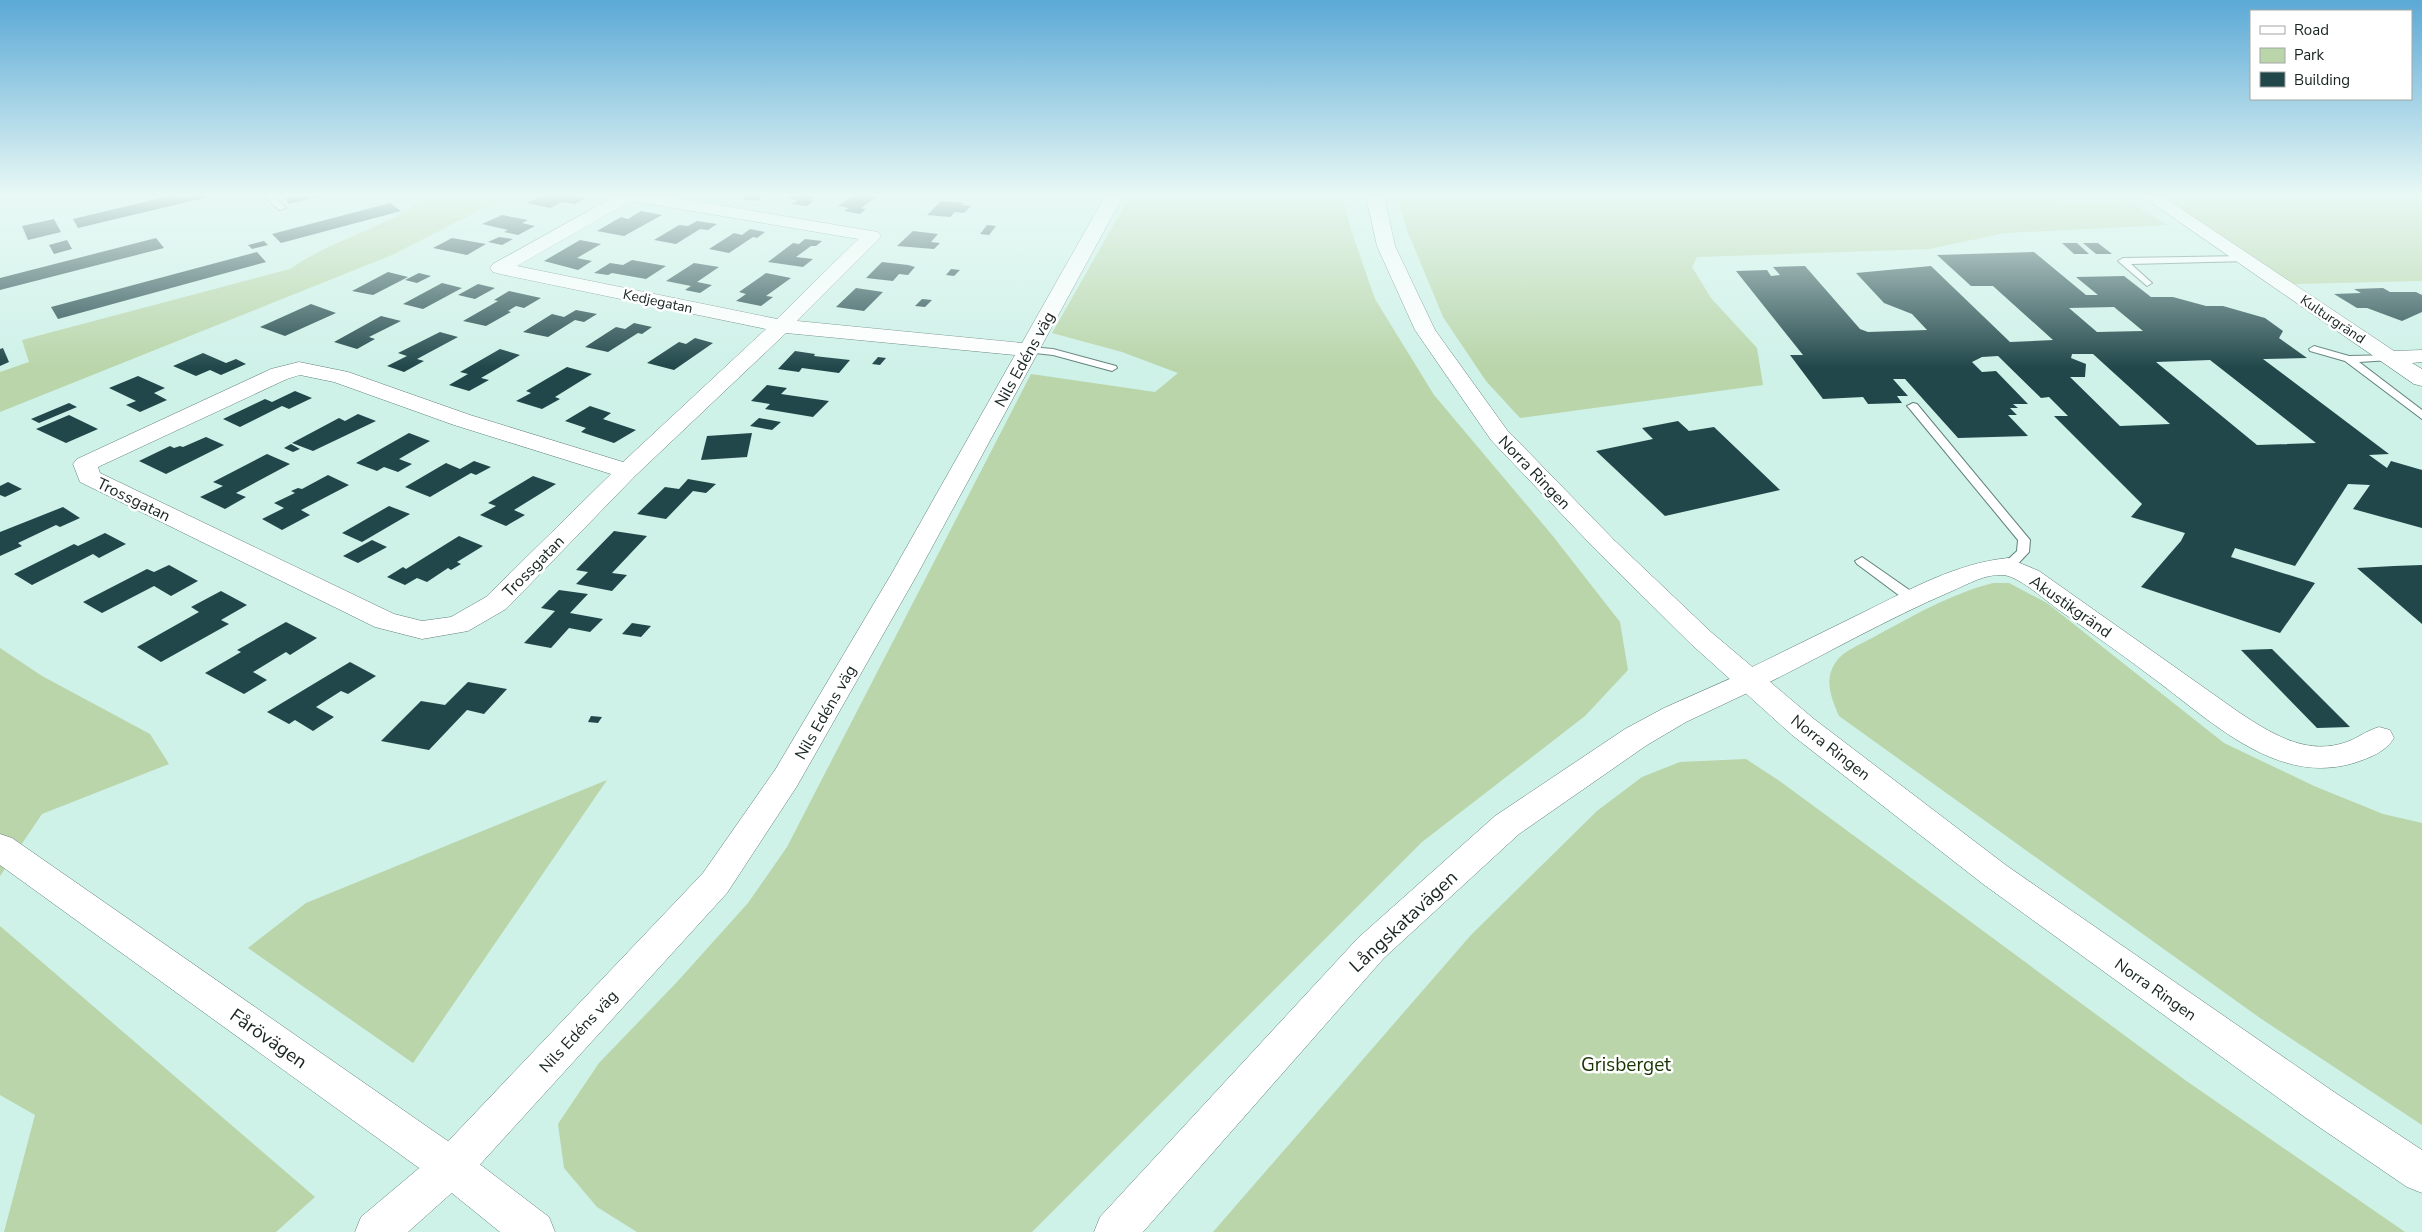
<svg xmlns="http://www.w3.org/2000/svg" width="2422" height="1232" font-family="'Nunito Sans',sans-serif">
  <rect width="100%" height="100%" fill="#cef1e8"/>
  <g fill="#b9d5a9">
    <path d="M416 196H508L392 255 0 412V372L29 362 22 340 290 269C330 241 378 230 418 203Z"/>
    <polygon points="1130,196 1343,196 1351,230 1375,299 1434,395 1552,535 1620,622 1628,670 1585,716 1422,842 1032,1232 637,1232 597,1207 564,1168 558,1124 599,1063 677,982 748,903 787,847 1031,374 1155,392 1178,373 1122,352 1052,333"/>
    <polygon points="1397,196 2033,196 2073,204 2127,201 2168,225 2005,233 1929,249 1697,257 1692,267 1711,298 1757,348 1763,385 1520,418 1486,381 1443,317 1407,230"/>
    <polygon points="2162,196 2422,196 2422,281 2294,284"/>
    <path d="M1993 583H2009L2047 603 2224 743 2314 786 2383 814 2422 823V1125L2260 1018 1839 716C1832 699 1823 680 1836 662 1843 651 1863 643 1874 637 1913 616 1950 594 1993 583Z"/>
    <polygon points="0,648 42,676 150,734 169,764 42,814 0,876"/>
    <polygon points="1746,759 1781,782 2185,1080 2405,1232 1213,1232 1471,935 1597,811 1642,777 1680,762"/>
    <polygon points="607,780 413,1063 248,948 306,903"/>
    <polygon points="0,926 315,1197 276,1232 4,1232 35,1115 0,1095"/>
  </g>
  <g fill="#21474a" fill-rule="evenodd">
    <polygon points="169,196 208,197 78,228 73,219"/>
    <polygon points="298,196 317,196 317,197 289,204 285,199"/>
    <polygon points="542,196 575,196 586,198 575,204 562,202 550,208 527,203"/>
    <polygon points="747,196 760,196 763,197 756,201 742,199"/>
    <polygon points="790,196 815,196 809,200 814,201 807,206 792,204 798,200 788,198"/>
    <polygon points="853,196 878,196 861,208 866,209 860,214 844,211 849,208 838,206"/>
    <polygon points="941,201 964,203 962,205 971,206 964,213 955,212 950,217 927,215"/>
    <polygon points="390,203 401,211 281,243 272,234"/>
    <polygon points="641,211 662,215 624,236 597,231 621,217 628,219"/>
    <polygon points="502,215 528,220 522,223 535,226 518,235 504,232 508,230 482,224"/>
    <polygon points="54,219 61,232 28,240 22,226"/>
    <polygon points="697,221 717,224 708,230 700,229 676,244 654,240 679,225 688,226"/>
    <polygon points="987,225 996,226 989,235 980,234"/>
    <polygon points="750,229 765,232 757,238 753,237 729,253 709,249 734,233 742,235"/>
    <polygon points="913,231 938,234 931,242 940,243 934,249 897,246"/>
    <polygon points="499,237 513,239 502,245 488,242"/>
    <polygon points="156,238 164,248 0,290 0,278"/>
    <polygon points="452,238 486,244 467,255 433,248"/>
    <polygon points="805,239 822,241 816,246 811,246 796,257 813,259 803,267 768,262 793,243 799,244"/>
    <polygon points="67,240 72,249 54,254 49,245"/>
    <polygon points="580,240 601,244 577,258 592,261 578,270 544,261"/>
    <polygon points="264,241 268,245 252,249 248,245"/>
    <polygon points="2062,243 2077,243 2089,254 2074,254"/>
    <polygon points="2083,243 2098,243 2112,254 2096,254"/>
    <polygon points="257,252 266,262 58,319 51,307"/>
    <path d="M2034 252 2086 295H2098L2076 277 2124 276 2151 297H2173L2206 306H2223L2265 318 2283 331 2279 338 2307 358 2263 359 2389 454 2369 455 2387 468 2391 461 2422 470V528L2353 509 2370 485 2348 484 2295 566 2235 548 2231 557 2315 583 2280 633 2141 587 2181 541 2185 533 2131 517 2142 504 2054 416H2068L2049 397 2041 398 1998 356 1982 357 1972 362 1982 372 1996 371 2028 404H2013L2018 408H2010L2017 415H2008L2028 436 1958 438 1905 379H1893L1908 396H1897L1902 403 1868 404 1863 397 1823 399 1790 355H1803L1736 271 1767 270 1771 276 1780 275 1773 267 1805 266 1860 329 1868 332 1927 330 1912 314 1884 303 1856 273 1931 266 2010 342 2053 340 1993 286H1971L1937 255ZM2114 307 2143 331 2097 332 2069 308ZM2072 354H2093L2170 424 2120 426 2070 377H2085L2086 364 2071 358ZM2210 360 2316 443 2257 445 2156 362Z"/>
    <polygon points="632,260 666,266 646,279 612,273 608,275 594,273 610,263 623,265"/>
    <polygon points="882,262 908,265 915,267 908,275 899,274 893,281 866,278"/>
    <polygon points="694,263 719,267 697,282 712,285 700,293 685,290 691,286 666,281"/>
    <polygon points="951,269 960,270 954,276 946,275"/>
    <polygon points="388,272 408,277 373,295 352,291"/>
    <polygon points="419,273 431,276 417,283 405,280"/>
    <polygon points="766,273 791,278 766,296 773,297 761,306 736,301 746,294 739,292"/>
    <polygon points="442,283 462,288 423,309 403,304"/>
    <polygon points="478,284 495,288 475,299 458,295"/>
    <polygon points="856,288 883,292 864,311 836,307"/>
    <polygon points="2383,288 2390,292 2416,292 2422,295 2422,312 2402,321 2367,308 2357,308 2334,294 2361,293 2354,289"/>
    <polygon points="509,291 541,298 524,308 516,306 508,311 511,312 486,326 463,321 498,301 494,300"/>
    <polygon points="922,299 932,300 925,307 915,306"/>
    <polygon points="311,304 336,313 285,336 260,327"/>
    <polygon points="576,310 597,314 584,322 575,320 548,337 523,332 552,314 564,317"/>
    <polygon points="381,316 401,321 369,337 375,339 357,349 334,342"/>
    <polygon points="634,323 652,327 642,334 638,333 608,352 585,347 616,327 625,329"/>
    <polygon points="440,332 458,337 417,359 424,361 404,372 387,366 407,356 398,353"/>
    <polygon points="695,338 713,343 674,370 647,363 679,342 686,344"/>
    <polygon points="3,348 9,362 0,366 0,349"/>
    <polygon points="500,349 520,355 481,378 489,380 469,391 449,385 468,374 460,372"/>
    <polygon points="795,351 815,354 814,356 850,360 839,373 802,368 799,372 778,369"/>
    <polygon points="203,353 226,363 236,359 246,364 221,375 210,370 196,376 173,366"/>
    <polygon points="878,357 886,358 880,365 872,364"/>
    <polygon points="567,367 592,374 555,397 560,399 542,409 516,401 531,393 526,391"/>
    <polygon points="138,376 165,388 154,393 167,400 140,412 126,405 136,401 109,388"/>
    <polygon points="767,385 787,388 781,394 829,401 813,417 765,409 770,404 751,401"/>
    <polygon points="295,391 312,398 289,409 282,406 240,427 223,419 265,399 272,402"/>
    <polygon points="69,403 77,407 39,423 31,419"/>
    <polygon points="590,406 611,413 603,419 636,430 614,443 581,432 586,428 565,421"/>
    <polygon points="358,414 376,421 313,451 292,443 339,418 345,421"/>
    <polygon points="69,415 98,429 66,443 36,429"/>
    <polygon points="759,418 781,422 772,430 750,426"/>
    <polygon points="1678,421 1689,431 1714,427 1780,490 1665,516 1596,451 1653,439 1642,428"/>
    <polygon points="409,433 430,441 399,459 412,464 398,472 384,467 377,471 356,463"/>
    <polygon points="752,433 747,457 701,460 707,436"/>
    <polygon points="206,437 224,445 166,474 139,461 170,446 174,448 180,446 183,447"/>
    <polygon points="291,444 300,449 293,452 284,448"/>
    <polygon points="267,454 290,464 236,493 246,497 225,509 200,497 223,486 213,482"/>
    <polygon points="474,461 491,467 476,475 471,473 430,497 405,487 446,463 460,469"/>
    <polygon points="328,475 349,485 301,510 310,515 282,530 262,519 284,508 274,503 295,493 291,491 298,488 302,489"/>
    <polygon points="533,476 556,484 514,510 525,515 506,526 480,515 496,506 488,503"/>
    <polygon points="688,479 716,484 706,493 693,491 666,519 637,514 665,487 679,489"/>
    <polygon points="8,482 22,489 5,497 0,495 0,486"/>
    <polygon points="389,506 410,514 362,542 342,533"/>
    <polygon points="63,507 80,518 60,527 56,525 18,543 22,546 0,556 0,532"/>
    <polygon points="614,531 647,536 612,573 627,575 612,591 576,584 588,572 576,570"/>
    <polygon points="105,533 126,544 99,558 93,554 32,585 14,574 74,544 78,546"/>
    <polygon points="459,536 483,546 457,562 461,564 451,570 448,568 427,582 417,578 405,585 387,577 403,567 406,569"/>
    <polygon points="372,540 387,547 358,563 343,556"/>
    <polygon points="169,565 198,581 171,596 154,586 102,613 83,602 147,569 154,572"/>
    <polygon points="2422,565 2422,624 2357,568 2394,566"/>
    <polygon points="559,590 588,594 570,613 603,619 590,632 569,628 551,648 524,643 555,611 541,608"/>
    <polygon points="221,591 247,605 221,620 229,624 161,662 137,647 199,612 191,607"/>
    <polygon points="286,622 317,638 290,655 286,652 253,672 267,680 244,694 205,673 241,652 237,650"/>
    <polygon points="632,623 651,626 641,637 622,634"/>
    <polygon points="2272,649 2350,727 2317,728 2241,650"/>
    <polygon points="350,662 376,676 348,694 341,691 316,707 334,717 313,731 295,720 289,724 267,712"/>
    <polygon points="468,682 507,689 484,714 467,710 429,750 381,741 421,701 445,705"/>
    <polygon points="591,716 602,717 598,723 588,722"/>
  </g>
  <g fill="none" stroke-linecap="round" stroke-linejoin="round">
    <defs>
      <g id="service">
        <polygon points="264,196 273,196 286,208 279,210"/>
        <polygon points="2245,256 2250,259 2248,261 2131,264 2152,283 2147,286 2118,261 2123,258"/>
        <polygon points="2314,346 2349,356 2394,355 2394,359 2390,360 2359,362 2422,410 2422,419 2345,361 2310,351 2309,349"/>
        <polygon points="1030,347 1053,349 1116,366 1117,368 1112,371 1053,355 1026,352 1025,350"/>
        <polygon points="1913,403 1917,404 2030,540 2029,552 2013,569 2008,570 2001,566 2017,551 2018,540 1909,408 1907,406"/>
        <polygon points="1862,557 1918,596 1920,599 1918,602 1908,602 1857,564 1855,561"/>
      </g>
      <g id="minor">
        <path d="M615 196H664L878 232 881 236 878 240 797 321 1022 343 1105 196H1123L918 573 797 786 727 893 465 1181 408 1232H355L361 1217 437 1153 703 873 775 770 892 573 1015 355 786 333 635 476 506 609 468 631 422 639 375 627 80 482 73 464 77 459 271 369 299 362 348 372 470 415 623 462 766 329 500 274 493 272 490 268 493 264ZM631 201H633L858 239 777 319 517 266ZM300 375 334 382 454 425 611 474 486 597 451 617 422 621 394 614 100 473 98 467 287 379Z"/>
        <polygon points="2142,196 2162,196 2394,351 2422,350 2422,362 2412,363 2422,369 2422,386 2414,384"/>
        <path d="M2008 558 2039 571 2240 713C2269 732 2303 754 2340 744 2354 741 2365 731 2379 727L2390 730 2394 738C2386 752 2369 758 2354 763 2278 786 2213 723 2157 681 2124 656 2090 632 2056 608 2044 599 2017 575 2002 575 1985 574 1968 584 1952 591 1887 619 1824 655 1760 687L1750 690 1740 687 1735 680 1740 673C1782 652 1824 632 1866 611 1911 589 1957 563 2008 558Z"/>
      </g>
      <g id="tertiary">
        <polygon points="1750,670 1760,673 1765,680 1760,687 1686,722 1647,745 1519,834 1384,958 1143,1232 1094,1232 1100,1217 1358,938 1495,816 1625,729 1664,708"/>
        <polygon points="0,834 12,838 465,1153 549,1217 555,1232 500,1232 437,1181 0,865"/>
      </g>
      <polygon id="secondary" points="1366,196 1384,196 1395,246 1435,330 1507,430 1614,540 1711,632 1814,719 2007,866 2334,1092 2422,1150 2422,1193 2407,1187 2306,1118 1983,884 1792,735 1691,644 1596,550 1491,440 1415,330 1377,246"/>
    </defs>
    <use href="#service" stroke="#608079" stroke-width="2"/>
    <use href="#minor" stroke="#608079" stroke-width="1"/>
    <use href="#tertiary" stroke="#608079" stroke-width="1"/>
    <use href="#secondary" stroke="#608079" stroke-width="1"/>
    <use href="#service" fill="#fff" fill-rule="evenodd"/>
    <use href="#minor" fill="#fff" fill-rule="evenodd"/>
    <use href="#tertiary" fill="#fff" fill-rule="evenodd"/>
    <use href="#secondary" fill="#fff" fill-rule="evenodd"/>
  </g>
  <linearGradient id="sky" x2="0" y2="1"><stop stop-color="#5ba9d6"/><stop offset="0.53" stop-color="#e9f9f5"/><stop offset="1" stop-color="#e9f9f5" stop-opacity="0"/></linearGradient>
  <rect width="2422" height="368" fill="url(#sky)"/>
  <g text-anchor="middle" stroke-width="5" stroke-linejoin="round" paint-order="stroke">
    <g font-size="14" fill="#172421" stroke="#fff">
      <text transform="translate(658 301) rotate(12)" y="5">Kedjegatan</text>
      <text transform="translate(2333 319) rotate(34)" y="5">Kulturgränd</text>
    </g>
    <g font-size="16" fill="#172421" stroke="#fff">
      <text transform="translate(1024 359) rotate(-61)" y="6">Nils Edéns väg</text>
      <text transform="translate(1535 472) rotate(46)" y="6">Norra Ringen</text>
      <text transform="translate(134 499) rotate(26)" y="6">Trossgatan</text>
      <text transform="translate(533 566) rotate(-45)" y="6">Trossgatan</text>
      <text transform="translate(2071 606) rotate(35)" y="6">Akustikgränd</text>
      <text transform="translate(825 712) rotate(-60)" y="6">Nils Edéns väg</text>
      <text transform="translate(1831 747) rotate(38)" y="6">Norra Ringen</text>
      <text transform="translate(2156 989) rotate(35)" y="6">Norra Ringen</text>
      <text transform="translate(578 1031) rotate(-47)" y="6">Nils Edéns väg</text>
    </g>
    <g font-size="19" fill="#172421" stroke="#fff">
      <text transform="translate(1403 921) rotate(-43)" y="7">Långskatavägen</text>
      <text transform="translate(269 1038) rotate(35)" y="7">Fårövägen</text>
    </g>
    <g font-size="19" fill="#183401" stroke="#fff">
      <text x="1626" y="1071">Grisberget</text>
    </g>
  </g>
  <rect x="2250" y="10" width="162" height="90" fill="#ffffff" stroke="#a2a7a6"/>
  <rect x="2260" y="26" width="25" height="8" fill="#ffffff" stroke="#a2a7a6"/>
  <text x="2294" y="35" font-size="15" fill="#172421">Road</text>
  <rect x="2260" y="48" width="25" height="15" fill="#b9d5a9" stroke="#a2a7a6"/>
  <text x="2294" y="60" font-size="15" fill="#172421">Park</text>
  <rect x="2260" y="72" width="25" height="15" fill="#21474a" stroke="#a2a7a6"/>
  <text x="2294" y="85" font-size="15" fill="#172421">Building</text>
</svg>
